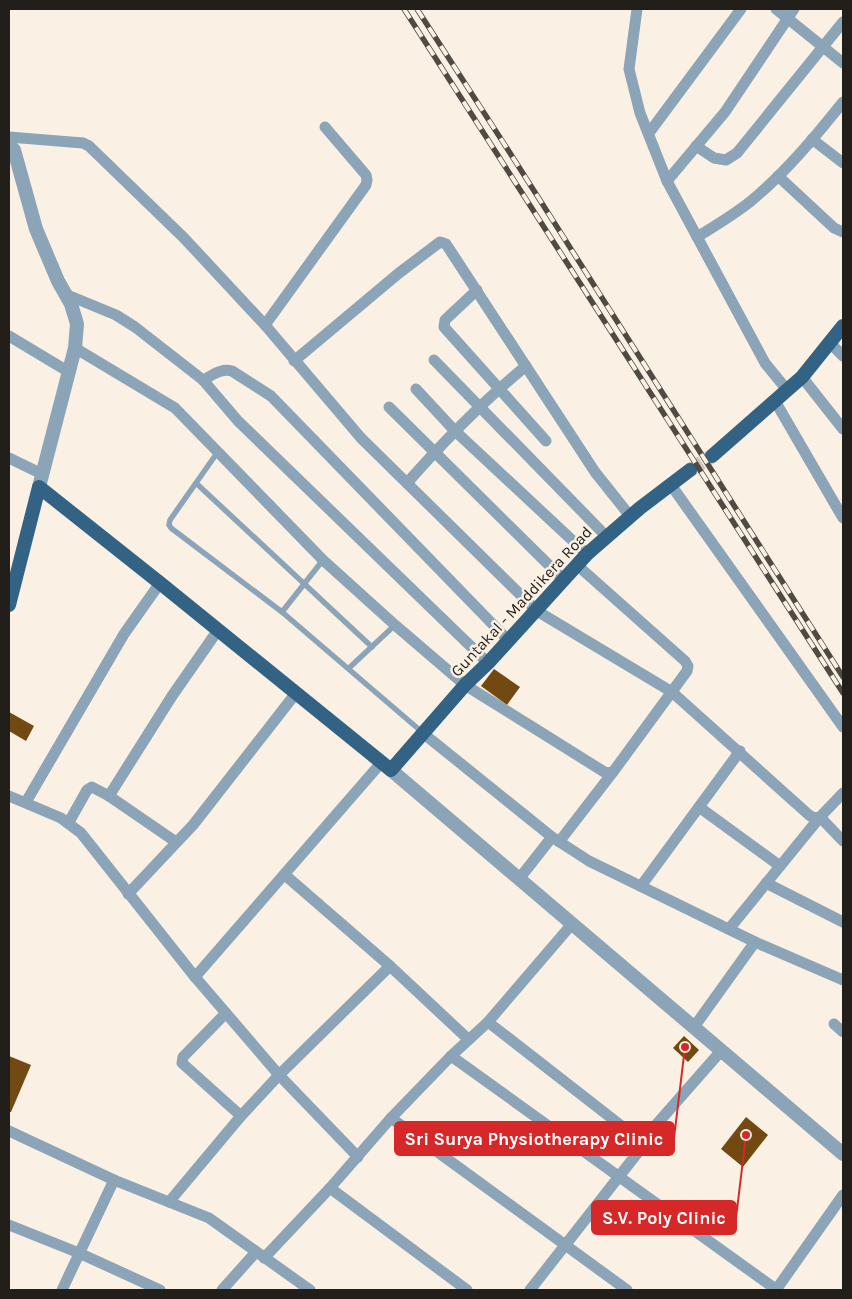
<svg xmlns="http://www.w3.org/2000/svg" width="852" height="1299" font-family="Karla,sans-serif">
  <rect width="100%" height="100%" fill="#faf0e3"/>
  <g fill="#724910">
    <polygon points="494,669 520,687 507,705 481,686"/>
    <polygon points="9,712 34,726 26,741 9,731"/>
    <polygon points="684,1036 699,1050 688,1062 673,1048"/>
    <polygon points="9,1056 31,1065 11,1112 9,1112"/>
    <polygon points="746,1117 768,1135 743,1167 721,1149"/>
  </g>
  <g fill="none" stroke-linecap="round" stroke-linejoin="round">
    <polyline stroke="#cfc6bb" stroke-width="14" stroke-dasharray="14 7" stroke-linecap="butt" points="690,470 712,456"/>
    <g stroke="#8ba4b7" stroke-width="5.5">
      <polyline points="217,453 170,520 169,525 171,528 282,612 422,732"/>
      <polyline points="197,484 372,647"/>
      <polyline points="282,612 323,560"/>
      <polyline points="349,668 395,625"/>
    </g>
    <g stroke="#8ba4b7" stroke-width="11">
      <polyline points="637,9 629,69 640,113 667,181 765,363 787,390"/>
      <polyline points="776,9 843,63"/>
      <polyline points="649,133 741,9"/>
      <polyline points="9,137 83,143 89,146 184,238 265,325 361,438 537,611 672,692 809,815 814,818 820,817 843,793"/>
      <polyline points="812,139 843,163"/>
      <polyline points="696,146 714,158 726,160 737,153 843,22"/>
      <polyline points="778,176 834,228 843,232"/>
      <polyline points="667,181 725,112 794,9"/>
      <path d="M697 237C715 226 735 214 751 201 786 172 815 137 843 102"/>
      <polyline points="477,290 445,320 444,327 546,441"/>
      <polyline points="65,294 116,315 135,327 203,380 238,421 488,663"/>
      <polyline points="265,325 366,185 367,180 366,175 325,127"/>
      <polyline points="9,336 69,372"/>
      <polyline points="830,343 843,356"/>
      <polyline points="75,348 175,408 323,560 395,625 465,685 606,773 613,772 687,671 688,666 685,661 577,565"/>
      <polyline points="434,360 606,536"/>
      <polyline points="294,361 399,273 440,242 446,244 595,472 630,516"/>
      <polyline points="802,377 843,429"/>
      <path d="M203 380C213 375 221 368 232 371L271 396 509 641"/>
      <polyline points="416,389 454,430 587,554"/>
      <polyline points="775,401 843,518"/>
      <polyline points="389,407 564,580"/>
      <polyline points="9,458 42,474"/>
      <path d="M407 483C444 441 482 402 526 366"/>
      <polyline points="671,485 843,727"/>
      <polyline points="424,734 552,837 589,861 755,942 843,980"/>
      <polyline points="9,796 61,818 81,833 195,977 279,1075 358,1157"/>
      <polyline points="109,796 172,696 218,630"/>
      <polyline points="26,802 124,634 160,583"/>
      <polyline points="699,807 780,866"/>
      <polyline points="69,822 87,790 92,787 109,796 176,842"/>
      <polyline points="559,842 613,772"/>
      <polyline points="285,875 390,966 468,1039"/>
      <polyline points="519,879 552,837"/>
      <polyline points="766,883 843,922"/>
      <polyline points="641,886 740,751"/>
      <polyline points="128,894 193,825 296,693"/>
      <polyline points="729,929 820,817 843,841"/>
      <polyline points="195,977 381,763"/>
      <polyline points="226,1013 183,1057 182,1063 241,1116"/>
      <path d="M488 1022 637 1138C641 1142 642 1145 639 1151L530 1290"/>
      <polyline points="834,1024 843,1032"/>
      <polyline points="694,1027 755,942"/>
      <polyline points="451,1056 777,1290"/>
      <polyline points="391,1118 627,1290"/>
      <polyline points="9,1131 114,1180 209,1218 310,1290"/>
      <polyline points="641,1142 721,1051"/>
      <polyline points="330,1188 467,1290"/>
      <polyline points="169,1202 241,1116 279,1075 390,966"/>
      <polyline points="9,1225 79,1253 160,1290"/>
      <polyline points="264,1258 330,1188 391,1118 451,1056 488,1022 572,924"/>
      <polyline points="62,1290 114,1180"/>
      <polyline points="222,1290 256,1252"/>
      <polyline points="776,1290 843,1195"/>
    </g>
    <g stroke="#8ba4b7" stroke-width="14">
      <polyline points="9,145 14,150 36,229 58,281 71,304 77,324 75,348 39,487"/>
      <polyline points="391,770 843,1154"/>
    </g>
    <g stroke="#326384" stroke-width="14">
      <polyline points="712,456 802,377 843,326"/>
      <polyline points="9,605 39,487 160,583 391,770 465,685 488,663 587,554 640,508 690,470"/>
    </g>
    <defs>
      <g id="rail">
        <polyline points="404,9 843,693"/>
        <polyline points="417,9 510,153 843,677"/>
      </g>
    </defs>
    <use href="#rail" stroke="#4f4b44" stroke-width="5.5"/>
    <use href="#rail" stroke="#faf0e3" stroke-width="4" stroke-dasharray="11" stroke-linecap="butt"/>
  </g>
  <g text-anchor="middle" stroke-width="5" stroke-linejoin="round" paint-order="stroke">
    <g font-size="16" fill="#221f1a" stroke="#faf0e3">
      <text transform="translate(521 601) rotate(-47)" y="6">Guntakal - Maddikera Road</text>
    </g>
  </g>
  <path fill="none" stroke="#d62828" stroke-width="2" d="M685 1047L674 1138M746 1135L736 1218"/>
  <g fill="#d62828" stroke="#faf0e3" stroke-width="2">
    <circle cx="685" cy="1047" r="5"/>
    <circle cx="746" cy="1135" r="5"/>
  </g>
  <g fill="#d62828" stroke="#d62828" stroke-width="2">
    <rect x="395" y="1122" width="279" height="33" rx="5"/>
    <rect x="592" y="1201" width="144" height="33" rx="5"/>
  </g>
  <g font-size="18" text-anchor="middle" font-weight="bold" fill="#fff">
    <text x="534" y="1145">Sri Surya Physiotherapy Clinic</text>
    <text x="664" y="1224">S.V. Poly Clinic</text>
  </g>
  <rect width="852" height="1299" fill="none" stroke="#221f1a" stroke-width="20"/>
</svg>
